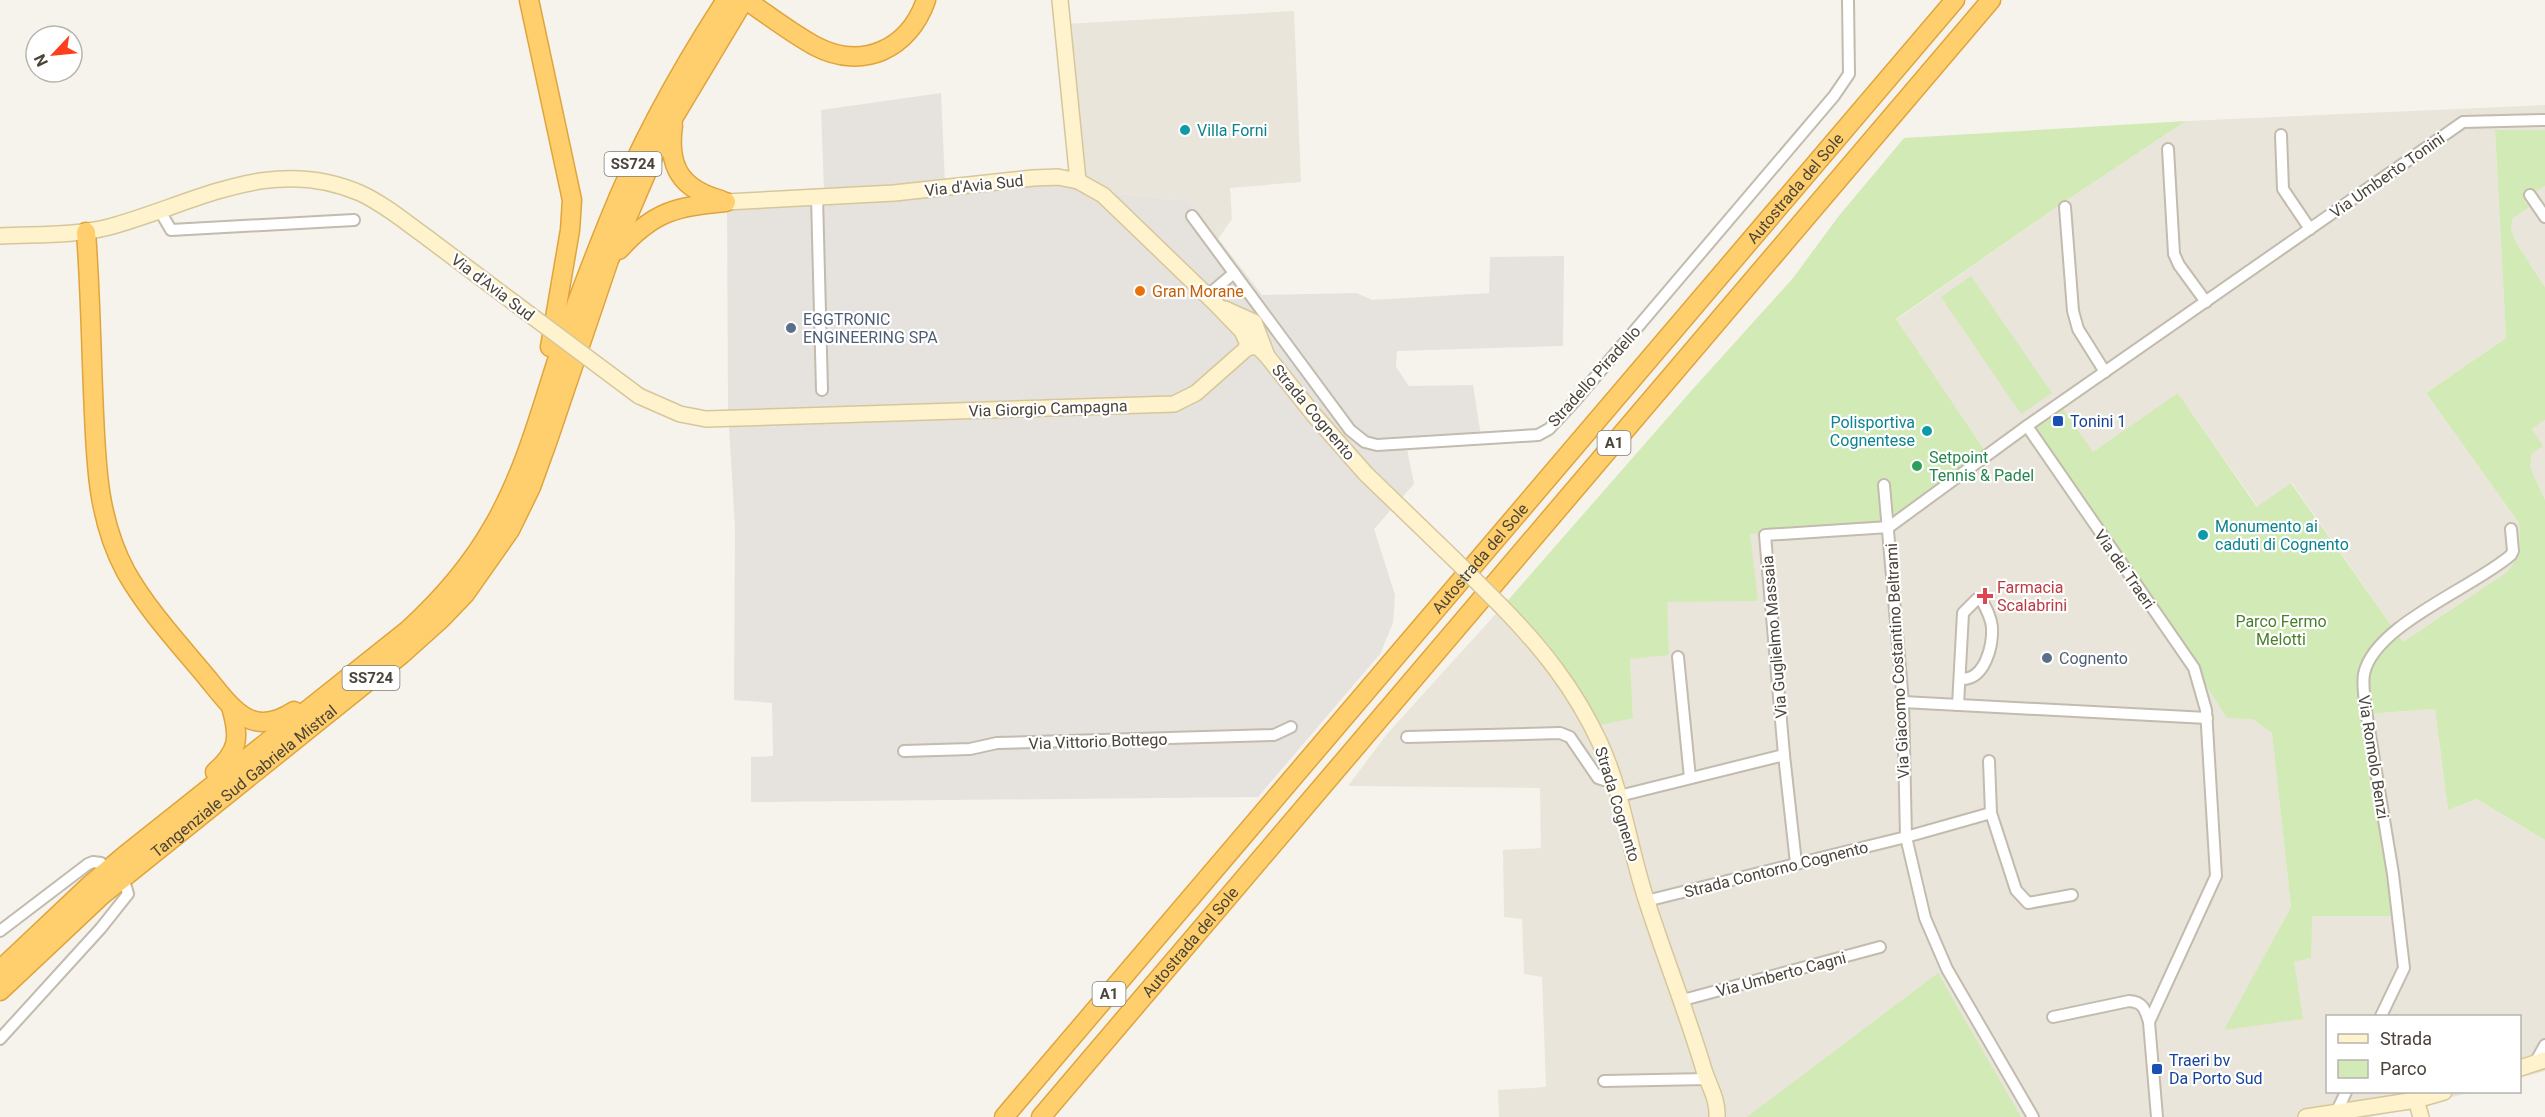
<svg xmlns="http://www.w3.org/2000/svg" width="2545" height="1117" font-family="Roboto,sans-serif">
  <rect width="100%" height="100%" fill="#f6f3ec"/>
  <g fill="#eae5da">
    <polygon points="1294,11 1301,182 1230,188 1232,219 1218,239 1189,201 1115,194 1068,169 1083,155 1066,24"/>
    <polygon points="2545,105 2545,130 2495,131 2506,338 2426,393 2519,523 2520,554 2507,572 2403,642 2292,483 2258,507 2178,393 2252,719 2272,733 2291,907 2225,1030 2294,961 2311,958 2311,916 2366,714 2435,709 2448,810 2477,799 2545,840 2545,1071 2520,1078 2520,1016 2328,1016 2328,1092 2473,1092 2370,1117 1499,1117 1498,1090 1546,1087 1542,977 1524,974 1522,919 1504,917 1503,850 1541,848 1540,788 1348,786 1387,734 1503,606 1633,718 1630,659 1667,602 1750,534 1888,528 1989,457 1896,320 2058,206 2186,121"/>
    <polygon points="2545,186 2545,287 2517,244 2511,230 2513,218 2523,199"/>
    <polygon points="2545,420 2545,500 2530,467 2532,429"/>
  </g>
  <polygon fill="#e6e2dd" points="941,93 945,183 1068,169 1115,194 1189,201 1262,295 1357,293 1372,300 1489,293 1490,257 1564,256 1563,346 1397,351 1396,367 1409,386 1473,385 1482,443 1407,449 1414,484 1374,529 1395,595 1393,623 1380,654 1258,797 751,802 751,757 773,756 772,703 734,700 735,528 728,410 727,195 824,190 821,110"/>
  <g fill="#d2eab5">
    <polygon points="2186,121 2058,206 1896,319 1989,457 1888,528 1750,534 1758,601 1667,602 1669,655 1630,659 1633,718 1596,726 1503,606 1692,390 1793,278 1838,217 1904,138"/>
    <polygon points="2495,130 2545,130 2545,186 2523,199 2529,207 2513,218 2511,230 2517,244 2545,287 2545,420 2532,429 2543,446 2532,453 2530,467 2545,500 2545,840 2477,799 2448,810 2435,709 2366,714 2394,916 2312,916 2311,958 2294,962 2303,1019 2224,1030 2291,907 2272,733 2252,719 2227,718 2187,656 2033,430 2063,409 2093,452 2178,393 2257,507 2291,483 2403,642 2507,572 2520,554 2519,523 2426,393 2506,338"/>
    <polygon points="1971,276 2052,393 2021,414 1941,297"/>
    <polygon points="1938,973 2021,1117 1747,1117"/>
  </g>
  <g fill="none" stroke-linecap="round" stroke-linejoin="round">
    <defs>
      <g id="street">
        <polyline points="2281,135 2283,189 2310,229"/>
        <polyline points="2168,149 2174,254 2179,265 2206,302"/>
        <polyline points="2530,195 2545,217"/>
        <polyline points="817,197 822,390"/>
        <polyline points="2065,207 2073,311 2078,329 2105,372"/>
        <polyline points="160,211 171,230 354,220"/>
        <polyline points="1192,216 1234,273 1208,295"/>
        <polyline points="1234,273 1350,430 1365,442 1377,445 1538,435 1549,429 1574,402 1834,96 1849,74 1848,0"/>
        <polyline points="2027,426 2194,668 2206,710 2216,876 2149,1022 2157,1117"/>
        <polyline points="1884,485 1903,702 1906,837 1925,918 1947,969 2033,1117"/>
        <polyline points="1889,527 2027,426 2463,122 2545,120"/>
        <polyline points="1678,657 1690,778"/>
        <polyline points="1903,702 2207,718"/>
        <path d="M1958 705 1963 613 1977 599H1981C1986 608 1991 617 1992 627 1993 646 1985 680 1961 679"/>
        <polyline points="1407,737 1560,733 1570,737 1598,778 1604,780 1612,776"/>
        <polyline points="904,751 970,749 997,743 1274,735 1291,727"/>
        <polyline points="1989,761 1991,813 2016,890 2028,903 2072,895"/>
        <polyline points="1619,796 1784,755"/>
        <polyline points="1796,863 1784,755 1765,535 1889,527"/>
        <polyline points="1646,901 1906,837 1991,813"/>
        <polyline points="0,931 88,864 93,862 101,863"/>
        <polyline points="1683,1000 1880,947"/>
        <path d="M2381 1016 2404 968 2393 874 2366 711C2365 699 2362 686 2364 674 2374 625 2473 588 2511 555L2513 551 2511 529"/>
        <path d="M2053 1017 2129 1001C2143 1002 2145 1009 2149 1022"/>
        <polyline points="0,1039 101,928 128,894 126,887"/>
        <polyline points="2535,1063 2545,1045"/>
        <polyline points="1604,1081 1707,1079"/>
        <polyline points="2336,1113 2346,1092"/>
      </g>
      <g id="secondary">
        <polyline points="1060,0 1078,181"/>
        <polyline points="726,202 894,193 1033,178 1058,177 1078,181 1103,195 1215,303 1242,331 1247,342 1247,348"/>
        <path d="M0 236C36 234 74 236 109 227 194 204 271 154 360 193 384 204 404 221 425 236 454 258 484 280 513 302"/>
        <polyline points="1225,309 1254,322 1267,356 1314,415 1366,474 1455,560"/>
        <polyline points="639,396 680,414 706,419 1174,404 1196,393 1247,348 1257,346 1267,356"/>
        <path d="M1501 606C1542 648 1574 688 1599 741 1623 792 1629 849 1647 902 1665 958 1687 1013 1704 1070 1709 1086 1718 1099 1717 1117"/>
        <polyline points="2520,1068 2545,1060"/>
        <polyline points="2416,1100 2421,1117"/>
        <polyline points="2306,1117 2416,1100 2444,1092"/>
      </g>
      <g id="highway">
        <polyline points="529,0 572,200 570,230 550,347"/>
        <path d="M746 0C768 15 791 33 815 46 863 71 909 49 926 0"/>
        <path d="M673 125C667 167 681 189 721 200"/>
        <path d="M86 232C90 285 91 338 93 391 96 454 95 515 126 572 148 611 181 646 209 680 234 711 253 738 294 711"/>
        <path d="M619 250C654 211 675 207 726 202"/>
        <path d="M215 772C239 751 240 737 231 707"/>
        <path d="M0 970 91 884 124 856 408 630C442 599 472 564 494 525 525 471 541 410 560 351 574 307 592 263 609 220 640 143 681 69 726 0"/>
        <path id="s1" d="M0 991 102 895 402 654 441 619 465 594 510 530 531 487 548 440 609 260 654 155 675 115 744 0"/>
        <path id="s2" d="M1004 1117 1955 0"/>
        <path id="s3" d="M1041 1117 1991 0"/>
      </g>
    </defs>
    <use href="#street" stroke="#c2bbae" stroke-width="14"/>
    <use href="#secondary" stroke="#d6c79b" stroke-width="18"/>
    <use href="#highway" stroke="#e0a43c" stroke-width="21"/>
    <use href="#street" stroke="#fff" stroke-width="10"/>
    <use href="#secondary" stroke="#fff3cd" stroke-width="15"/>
    <use href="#highway" stroke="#ffcf6e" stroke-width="18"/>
    <defs>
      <g id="secondary-bridge">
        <polyline points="513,302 639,396"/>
        <polyline points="1455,560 1501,606"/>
      </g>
    </defs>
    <use href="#secondary-bridge" stroke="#d6c79b" stroke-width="18" stroke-linecap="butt"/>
    <use href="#secondary-bridge" stroke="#fff3cd" stroke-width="15"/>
  </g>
  <g fill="#0f9aa8" stroke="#fff" stroke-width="2">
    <circle cx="1185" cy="130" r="6"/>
    <circle cx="1927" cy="431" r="6"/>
    <circle cx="2203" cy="535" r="6"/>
  </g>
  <circle fill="#e8710a" stroke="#fff" stroke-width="2" cx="1140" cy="291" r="6"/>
  <g fill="#5c6f8a" stroke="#fff" stroke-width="2">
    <circle cx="791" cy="328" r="6"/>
    <circle cx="2047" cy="658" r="6"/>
  </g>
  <g fill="#1a4fb4" stroke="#fff" stroke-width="2">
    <rect x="2052" y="415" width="12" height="12" rx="3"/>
    <rect x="2151" y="1063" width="12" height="12" rx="3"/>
  </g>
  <circle fill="#2e9e5b" stroke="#fff" stroke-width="2" cx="1917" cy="466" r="6"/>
  <path fill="#e0444e" stroke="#fff" stroke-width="2" d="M1982 587h6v6h6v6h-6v6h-6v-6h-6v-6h6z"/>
  <g text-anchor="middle" stroke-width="4.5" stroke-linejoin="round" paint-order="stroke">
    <g fill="#fff" stroke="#817c74" stroke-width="1.5">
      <rect x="604.5" y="152" width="57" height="24" rx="4.5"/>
      <rect x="1597.5" y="431" width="33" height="24" rx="4.5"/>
      <rect x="342.5" y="666" width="57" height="24" rx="4.5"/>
      <rect x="1092.5" y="982" width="33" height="24" rx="4.5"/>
    </g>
    <g font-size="15" font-weight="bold" fill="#4b4439">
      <text x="633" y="169">SS724</text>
      <text x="1614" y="448">A1</text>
      <text x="371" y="683">SS724</text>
      <text x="1109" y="999">A1</text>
    </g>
    <g font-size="16" fill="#0d838f" stroke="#fff" text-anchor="start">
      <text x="1197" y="136">Villa Forni</text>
      <text x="1915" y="428" text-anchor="end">Polisportiva<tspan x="1915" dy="18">Cognentese</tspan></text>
      <text x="2215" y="532">Monumento ai<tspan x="2215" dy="18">caduti di Cognento</tspan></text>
    </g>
    <g font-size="16" fill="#4b4439" stroke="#fff">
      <text transform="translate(2387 175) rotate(-35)" y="6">Via Umberto Tonini</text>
      <text transform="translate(974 185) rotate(-6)" y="6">Via d'Avia Sud</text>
      <text dy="6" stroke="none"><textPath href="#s2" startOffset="1220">Autostrada del Sole</textPath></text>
      <text transform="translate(493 287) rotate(37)" y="6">Via d'Avia Sud</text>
      <text transform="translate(1594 376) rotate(-48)" y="6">Stradello Piradello</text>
      <text transform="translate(1048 408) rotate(-2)" y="6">Via Giorgio Campagna</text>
      <text transform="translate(1314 412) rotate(50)" y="6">Strada Cognento</text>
      <text dy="6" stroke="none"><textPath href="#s2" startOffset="734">Autostrada del Sole</textPath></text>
      <text transform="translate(2125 569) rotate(55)" y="6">Via dei Traeri</text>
      <text transform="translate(1774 637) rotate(-95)" y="6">Via Guglielmo Massaia</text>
      <text transform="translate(1897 661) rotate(-93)" y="6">Via Giacomo Costantino Beltrami</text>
      <text transform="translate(1098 741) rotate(-2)" y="6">Via Vittorio Bottego</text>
      <text transform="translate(2374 757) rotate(81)" y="6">Via Romolo Benzi</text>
      <text dy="6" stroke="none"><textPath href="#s1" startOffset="322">Tangenziale Sud Gabriela Mistral</textPath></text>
      <text transform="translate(1618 804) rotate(73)" y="6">Strada Cognento</text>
      <text transform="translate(1776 869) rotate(-14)" y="6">Strada Contorno Cognento</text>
      <text dy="6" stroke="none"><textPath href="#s3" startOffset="230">Autostrada del Sole</textPath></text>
      <text transform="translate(1781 974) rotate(-15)" y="6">Via Umberto Cagni</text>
    </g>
    <g font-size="16" fill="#c56008" stroke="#fff" text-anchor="start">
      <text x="1152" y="297">Gran Morane</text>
    </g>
    <g font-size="16" fill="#4e5e75" stroke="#fff" text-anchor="start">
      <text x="803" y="325">EGGTRONIC<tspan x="803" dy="18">ENGINEERING SPA</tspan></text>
      <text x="2059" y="664">Cognento</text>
    </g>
    <g font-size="16" fill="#164399" stroke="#fff" text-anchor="start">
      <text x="2070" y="427">Tonini 1</text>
      <text x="2169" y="1066">Traeri bv<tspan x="2169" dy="18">Da Porto Sud</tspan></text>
    </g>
    <g font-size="16" fill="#27864d" stroke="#fff" text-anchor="start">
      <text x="1929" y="463">Setpoint<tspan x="1929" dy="18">Tennis &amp; Padel</tspan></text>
    </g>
    <g font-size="16" fill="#be3a42" stroke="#fff" text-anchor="start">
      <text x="1997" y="593">Farmacia<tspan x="1997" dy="18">Scalabrini</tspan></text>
    </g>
    <g font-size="16" fill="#4a7f2a" stroke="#fff">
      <text x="2281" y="627">Parco Fermo<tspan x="2281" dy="18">Melotti</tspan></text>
    </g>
  </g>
  <rect x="2326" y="1015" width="195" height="78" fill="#ffffff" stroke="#b7b4b0" stroke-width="1.5"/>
  <rect x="2338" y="1034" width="30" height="9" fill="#fff3cd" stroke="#b7b4b0" stroke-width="1.5"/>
  <text x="2380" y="1045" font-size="18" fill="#4b4439">Strada</text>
  <rect x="2338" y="1060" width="30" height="18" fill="#d2eab5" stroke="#b7b4b0" stroke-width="1.5"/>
  <text x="2380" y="1075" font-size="18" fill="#4b4439">Parco</text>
  <g transform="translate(54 54) rotate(244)"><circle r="28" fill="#ffffff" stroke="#b7b4b0" stroke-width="1.5"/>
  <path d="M0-4.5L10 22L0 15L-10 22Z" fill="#fc3f1d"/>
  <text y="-9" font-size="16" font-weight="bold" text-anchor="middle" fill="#4b4439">N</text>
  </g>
</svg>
